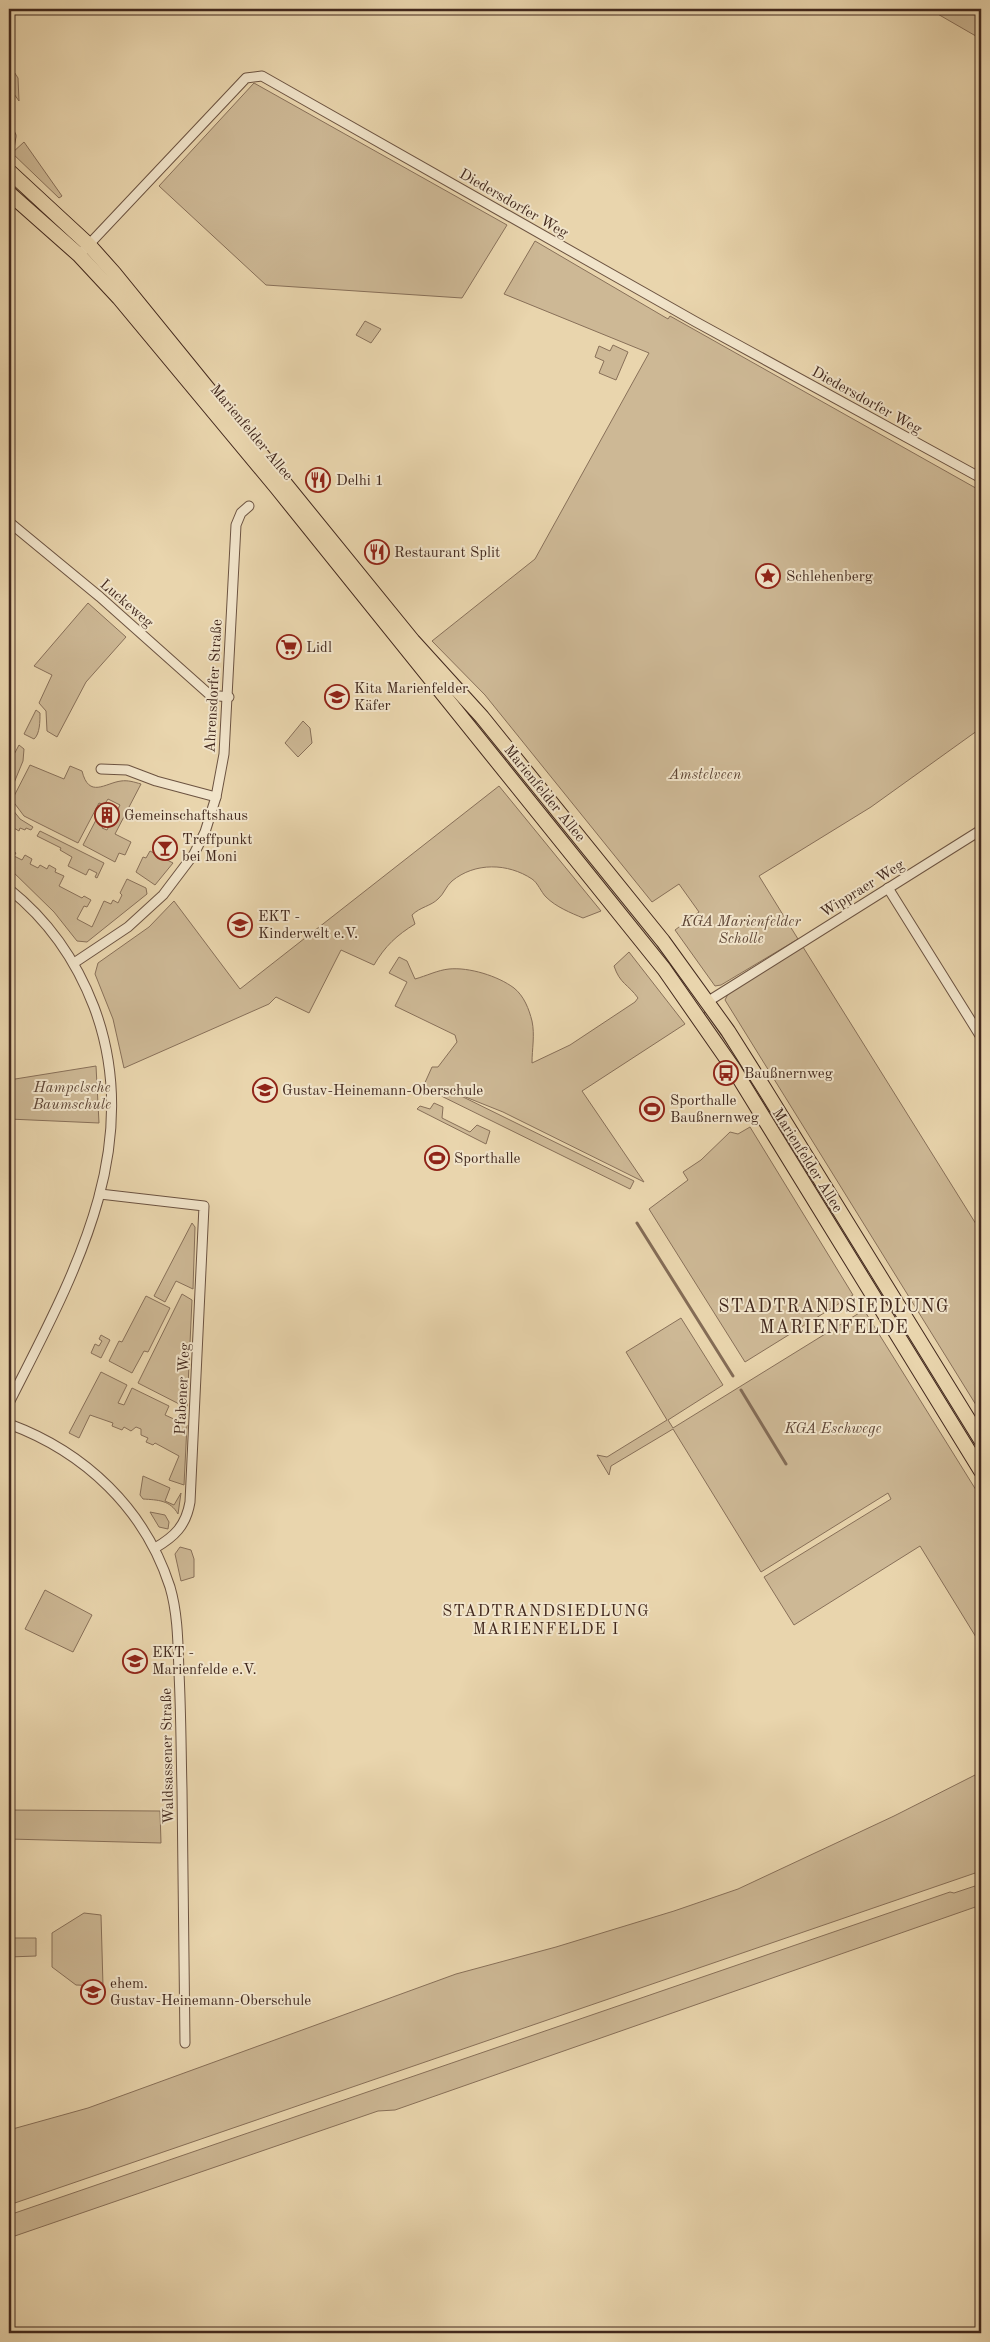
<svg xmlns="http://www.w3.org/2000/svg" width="990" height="2342" font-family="'Old Standard TT',serif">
  <rect width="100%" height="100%" fill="#e9d5ad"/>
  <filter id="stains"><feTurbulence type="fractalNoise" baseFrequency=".004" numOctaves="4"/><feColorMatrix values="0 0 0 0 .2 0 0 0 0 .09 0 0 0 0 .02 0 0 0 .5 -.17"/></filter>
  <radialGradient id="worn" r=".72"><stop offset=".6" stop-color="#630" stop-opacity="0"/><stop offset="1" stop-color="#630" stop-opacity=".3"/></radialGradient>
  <g fill="#cdb895" stroke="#887059">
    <polygon points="929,9 981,9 981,39"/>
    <polygon points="9,64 18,78 19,101 9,87"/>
    <polygon points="254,83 507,225 462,298 266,285 159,186"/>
    <polygon points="24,142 62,196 59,198 12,153"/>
    <polygon points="535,241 668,319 670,316 981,491 981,728 871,807 759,876 798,939 721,985 715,986 675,930 699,912 679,884 652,902 485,695 432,641 535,559 649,353 504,294"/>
    <polygon points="365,321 381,329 371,343 356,335"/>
    <polygon points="613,345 628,352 616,380 599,373 604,361 595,357 599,346 610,351"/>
    <polygon points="88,603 126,637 86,682 57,737 47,731 46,711 39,703 52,675 34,666"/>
    <polygon points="440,680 467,708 507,758 504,761"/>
    <path d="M36 710 40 713C40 721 40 734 34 739L24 734Z"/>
    <polygon points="303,721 310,728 312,743 298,757 285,743"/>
    <polygon points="19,745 24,749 23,761 9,795 9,762 10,762"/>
    <path d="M30 765 64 779 70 766 82 771C89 799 105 783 121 781 128 780 134 782 141 784L115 834 131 842 125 855 119 853 115 862 83 845 96 820 104 824 102 828 107 830 120 805 108 799 104 805 99 803 78 843 24 816 12 800Z"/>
    <path d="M499 786 601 911 583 918C571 913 556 907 546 897 541 892 538 883 532 879 508 863 475 862 452 881 446 886 444 894 438 899 431 906 420 907 412 915L415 924C397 935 385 946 374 965L341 950 309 1013 276 997 269 1004 124 1068 113 1019 95 974 98 963 149 927 174 901 240 989Z"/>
    <polygon points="9,805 20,819 33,827 31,830 26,828 25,830 20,828 19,831 9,825 10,815"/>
    <polygon points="551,811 646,929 673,967 667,965 547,814"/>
    <polygon points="40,831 104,863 97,878 95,877 97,873 89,869 86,875 68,866 72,857 60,850 61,848 37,836"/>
    <polygon points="9,849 16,853 14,856 22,860 25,855 32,859 30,864 38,868 40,865 47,869 49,865 56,869 55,872 64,876 59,886 82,898 84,896 91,900 87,907 84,906 77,919 92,927 104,901 111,904 113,900 118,903 122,895 120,893 127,879 146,888 147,894 87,942 77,941 54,912 9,868"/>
    <polygon points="150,851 173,863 155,885 136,872 143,857 146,858"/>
    <polygon points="803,947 981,1232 981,1413 725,1000 728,994"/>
    <path d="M629 952 685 1024 582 1091 644 1182 503 1112 453 1092 634 1181 630 1189 423 1087 432 1067H438L457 1042 455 1035 395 1006 407 982 389 973 399 957 407 961 415 979C426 976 438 970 449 969 469 967 498 976 514 988 524 996 529 1009 532 1021 535 1035 532 1049 532 1063L570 1045 635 1002 638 998C628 984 620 984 614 966Z"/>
    <polygon points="705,1011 748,1074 743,1077 704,1014"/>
    <polygon points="96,1066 99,1123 9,1119 9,1080"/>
    <polygon points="434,1103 443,1107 442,1118 470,1132 477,1125 490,1131 486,1144 417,1109 420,1106 430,1109"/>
    <polygon points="750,1127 853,1295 745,1362 649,1209 688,1180 683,1172 701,1160 730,1132 738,1134"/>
    <polygon points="780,1134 787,1136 870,1270 865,1273"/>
    <polygon points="192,1223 195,1227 193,1289 176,1281 165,1302 154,1296"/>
    <polygon points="874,1277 981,1450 981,1461 869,1280"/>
    <polygon points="182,1294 192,1300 187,1408 138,1383"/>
    <polygon points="146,1296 170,1308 148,1352 144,1351 132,1373 109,1361 119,1341 122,1342"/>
    <polygon points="864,1310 981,1498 981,1640 979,1642 920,1546 794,1625 764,1577 891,1499 888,1493 761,1572 673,1429 611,1466 609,1475 597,1455 607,1457 667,1420 626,1352 681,1318 723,1385 668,1420 673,1428"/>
    <polygon points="101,1335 110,1340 101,1358 91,1353 95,1344 99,1346 102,1341 99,1339"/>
    <polygon points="101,1372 127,1385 118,1403 124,1405 132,1388 169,1406 165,1415 187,1425 184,1485 169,1480 179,1456 155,1443 153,1445 146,1442 148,1438 141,1435 141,1429 136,1427 131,1431 124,1427 122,1430 112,1426 113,1423 90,1415 79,1438 69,1433"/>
    <path d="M143 1476 170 1488 165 1501 174 1505 181 1493 178 1514C170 1500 158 1500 143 1499L140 1495Z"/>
    <polygon points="150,1512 165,1515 169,1522 168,1529 159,1527"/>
    <polygon points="180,1547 191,1550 194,1559 194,1577 181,1581 175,1554"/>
    <polygon points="45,1590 92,1615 73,1652 25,1629"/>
    <polygon points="981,1772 981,1871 9,2205 9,2130 88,2108 456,1974 556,1947 674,1911 738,1889 894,1816"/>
    <polygon points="9,1810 160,1811 161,1843 9,1839"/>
    <polygon points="981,1884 981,1905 395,2110 378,2111 9,2238 9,2215 950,1892 954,1893"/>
    <polygon points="84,1913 101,1915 103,1986 76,1985 52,1967 52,1933"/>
    <polygon points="9,1938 36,1938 36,1956 9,1957"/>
  </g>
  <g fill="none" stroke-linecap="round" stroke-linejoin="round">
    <g stroke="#846c56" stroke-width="3">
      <polyline points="637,1223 733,1376"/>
      <polyline points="741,1390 786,1464"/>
    </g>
    <defs>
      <g id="street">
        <polyline points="9,132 11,136 9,149"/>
        <polyline points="79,255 246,78 262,76 696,322 981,478"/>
        <polyline points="9,522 100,597 210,695 229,697"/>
        <polyline points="101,769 127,770 156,781 216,797"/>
        <polyline points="888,888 981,1037"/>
        <path d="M9 889C48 920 76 960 94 1007 147 1148 71 1280 9 1403"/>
        <polyline points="74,963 128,927 163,895 194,854 205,832 216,797 224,754 236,525 241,513 249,506"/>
        <polyline points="707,1002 981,830"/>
        <path d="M100 1194 204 1206 190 1502C186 1526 174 1537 155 1548"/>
        <path d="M9 1424C85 1452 145 1509 170 1587 178 1614 178 1645 179 1673 181 1712 181 1751 182 1790 183 1874 184 1959 185 2043"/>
      </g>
      <g id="primary">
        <polyline points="9,171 89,245 114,273 413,641 482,717 663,941 728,1031 764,1088 981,1440"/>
        <polyline points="9,193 79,255 119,298 277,488 664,969 733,1068 981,1471"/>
      </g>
    </defs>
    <use href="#street" stroke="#6c5341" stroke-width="11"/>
    <use href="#primary" stroke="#42281d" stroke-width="16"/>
    <use href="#street" stroke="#f1e4ca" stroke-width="9"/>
    <use href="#primary" stroke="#e9d5ad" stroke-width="14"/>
  </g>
  <defs>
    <symbol id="restaurant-ring" viewBox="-11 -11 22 22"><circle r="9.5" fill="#f1e4ca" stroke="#8f2418" stroke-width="1.5"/><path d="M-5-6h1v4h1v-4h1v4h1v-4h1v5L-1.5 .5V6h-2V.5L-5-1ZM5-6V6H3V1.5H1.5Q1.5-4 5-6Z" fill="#8f2418"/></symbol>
    <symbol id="sight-ring" viewBox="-11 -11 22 22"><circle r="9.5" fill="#f1e4ca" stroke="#8f2418" stroke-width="1.5"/><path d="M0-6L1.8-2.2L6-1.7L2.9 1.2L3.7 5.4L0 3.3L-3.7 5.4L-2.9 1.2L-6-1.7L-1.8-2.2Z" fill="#8f2418"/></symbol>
    <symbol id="supermarket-ring" viewBox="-11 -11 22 22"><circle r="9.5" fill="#f1e4ca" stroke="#8f2418" stroke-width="1.5"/><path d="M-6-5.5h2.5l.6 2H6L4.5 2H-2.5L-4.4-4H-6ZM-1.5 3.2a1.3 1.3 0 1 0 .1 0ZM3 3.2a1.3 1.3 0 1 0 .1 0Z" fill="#8f2418"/></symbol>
    <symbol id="school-ring" viewBox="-11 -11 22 22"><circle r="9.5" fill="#f1e4ca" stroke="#8f2418" stroke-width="1.5"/><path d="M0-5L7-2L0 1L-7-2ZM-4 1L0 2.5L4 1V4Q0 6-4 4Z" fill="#8f2418"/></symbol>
    <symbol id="building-ring" viewBox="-11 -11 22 22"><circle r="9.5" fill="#f1e4ca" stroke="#8f2418" stroke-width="1.5"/><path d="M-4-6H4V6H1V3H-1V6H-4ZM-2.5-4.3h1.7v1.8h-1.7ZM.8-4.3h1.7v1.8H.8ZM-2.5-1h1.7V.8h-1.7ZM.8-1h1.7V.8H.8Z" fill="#8f2418"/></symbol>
    <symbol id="bar-ring" viewBox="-11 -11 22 22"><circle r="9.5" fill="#f1e4ca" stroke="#8f2418" stroke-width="1.5"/><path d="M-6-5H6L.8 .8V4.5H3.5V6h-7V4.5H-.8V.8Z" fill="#8f2418"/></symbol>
    <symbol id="bus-ring" viewBox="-11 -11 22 22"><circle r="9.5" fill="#f1e4ca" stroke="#8f2418" stroke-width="1.5"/><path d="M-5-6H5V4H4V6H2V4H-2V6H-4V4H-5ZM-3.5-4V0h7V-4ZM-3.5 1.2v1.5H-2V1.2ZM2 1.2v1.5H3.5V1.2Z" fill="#8f2418"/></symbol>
    <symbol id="stadium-ring" viewBox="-11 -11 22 22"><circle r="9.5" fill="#f1e4ca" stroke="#8f2418" stroke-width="1.5"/><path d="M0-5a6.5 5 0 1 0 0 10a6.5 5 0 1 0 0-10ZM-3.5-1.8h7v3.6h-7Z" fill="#8f2418"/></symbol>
  </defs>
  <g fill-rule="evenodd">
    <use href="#restaurant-ring" x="304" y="466" width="28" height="28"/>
    <use href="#restaurant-ring" x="363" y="538" width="28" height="28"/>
    <use href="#sight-ring" x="754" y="562" width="28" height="28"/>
    <use href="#supermarket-ring" x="275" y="633" width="28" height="28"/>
    <use href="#school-ring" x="323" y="683" width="28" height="28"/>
    <use href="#building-ring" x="93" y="801" width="28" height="28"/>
    <use href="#bar-ring" x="151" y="834" width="28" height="28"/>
    <use href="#school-ring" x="226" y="911" width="28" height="28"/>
    <use href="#bus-ring" x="712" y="1059" width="28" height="28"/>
    <use href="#school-ring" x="251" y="1076" width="28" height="28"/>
    <use href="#stadium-ring" x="638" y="1095" width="28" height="28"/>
    <use href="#stadium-ring" x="423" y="1144" width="28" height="28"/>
    <use href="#school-ring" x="121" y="1647" width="28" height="28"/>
    <use href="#school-ring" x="79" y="1978" width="28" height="28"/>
  </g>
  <g text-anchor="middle" stroke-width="4" stroke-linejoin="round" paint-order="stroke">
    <g font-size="15" fill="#42281d" stroke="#f1e4ca">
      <text transform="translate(514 203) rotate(30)" y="5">Diedersdorfer Weg</text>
      <text transform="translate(867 400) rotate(29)" y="5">Diedersdorfer Weg</text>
      <text transform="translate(252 432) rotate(50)" y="5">Marienfelder Allee</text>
      <text transform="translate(127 603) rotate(41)" y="5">Luckeweg</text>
      <text transform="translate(213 686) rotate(-87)" y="5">Ahrensdorfer Straße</text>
      <text transform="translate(545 793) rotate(51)" y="5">Marienfelder Allee</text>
      <text transform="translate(862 888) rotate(-32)" y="5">Wippraer Weg</text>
      <text transform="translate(808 1160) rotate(58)" y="5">Marienfelder Allee</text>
      <text transform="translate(182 1389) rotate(-87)" y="5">Pfabener Weg</text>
      <text transform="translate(167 1756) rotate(-91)" y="5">Waldsassener Straße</text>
    </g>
    <g font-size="15" fill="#42281d" stroke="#f1e4ca" text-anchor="start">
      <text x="336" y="485">Delhi 1</text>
      <text x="394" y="557">Restaurant Split</text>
      <text x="786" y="581">Schlehenberg</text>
      <text x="306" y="652">Lidl</text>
      <text x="354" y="693">Kita Marienfelder<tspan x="354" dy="17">Käfer</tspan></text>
      <text x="124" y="820">Gemeinschaftshaus</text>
      <text x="182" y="844">Treffpunkt<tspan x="182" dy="17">bei Moni</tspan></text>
      <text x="258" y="921">EKT -<tspan x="258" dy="17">Kinderwelt e.V.</tspan></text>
      <text x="744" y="1078">Baußnernweg</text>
      <text x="282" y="1095">Gustav-Heinemann-Oberschule</text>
      <text x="670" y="1105">Sporthalle<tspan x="670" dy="17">Baußnernweg</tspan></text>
      <text x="454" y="1163">Sporthalle</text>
      <text x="152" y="1657">EKT -<tspan x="152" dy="17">Marienfelde e.V.</tspan></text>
      <text x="110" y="1988">ehem.<tspan x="110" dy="17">Gustav-Heinemann-Oberschule</tspan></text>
    </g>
    <g font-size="15" font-style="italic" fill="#5e4535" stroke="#f1e4ca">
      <text x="705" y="779">Amstelveen</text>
      <text x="741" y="926">KGA Marienfelder<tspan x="741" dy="17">Scholle</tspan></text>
      <text x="72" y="1092">Hampelsche<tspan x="72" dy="17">Baumschule</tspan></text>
      <text x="833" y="1433">KGA Eschwege</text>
    </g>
    <g font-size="16" letter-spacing="1" fill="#42281d" stroke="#f1e4ca">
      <text x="546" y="1616">STADTRANDSIEDLUNG<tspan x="546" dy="18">MARIENFELDE I</tspan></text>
    </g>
    <g font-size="18" letter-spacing="1" fill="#42281d" stroke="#f1e4ca">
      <text x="834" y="1312">STADTRANDSIEDLUNG<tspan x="834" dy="21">MARIENFELDE</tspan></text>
    </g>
  </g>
  <rect width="990" height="2342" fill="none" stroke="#e9d5ad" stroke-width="30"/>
  <rect x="10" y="10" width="970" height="2322" fill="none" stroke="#42281d" stroke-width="2.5"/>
  <rect x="15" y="15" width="960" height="2312" fill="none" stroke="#42281d"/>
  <rect width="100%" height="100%" filter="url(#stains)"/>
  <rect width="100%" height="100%" fill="url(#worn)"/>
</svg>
